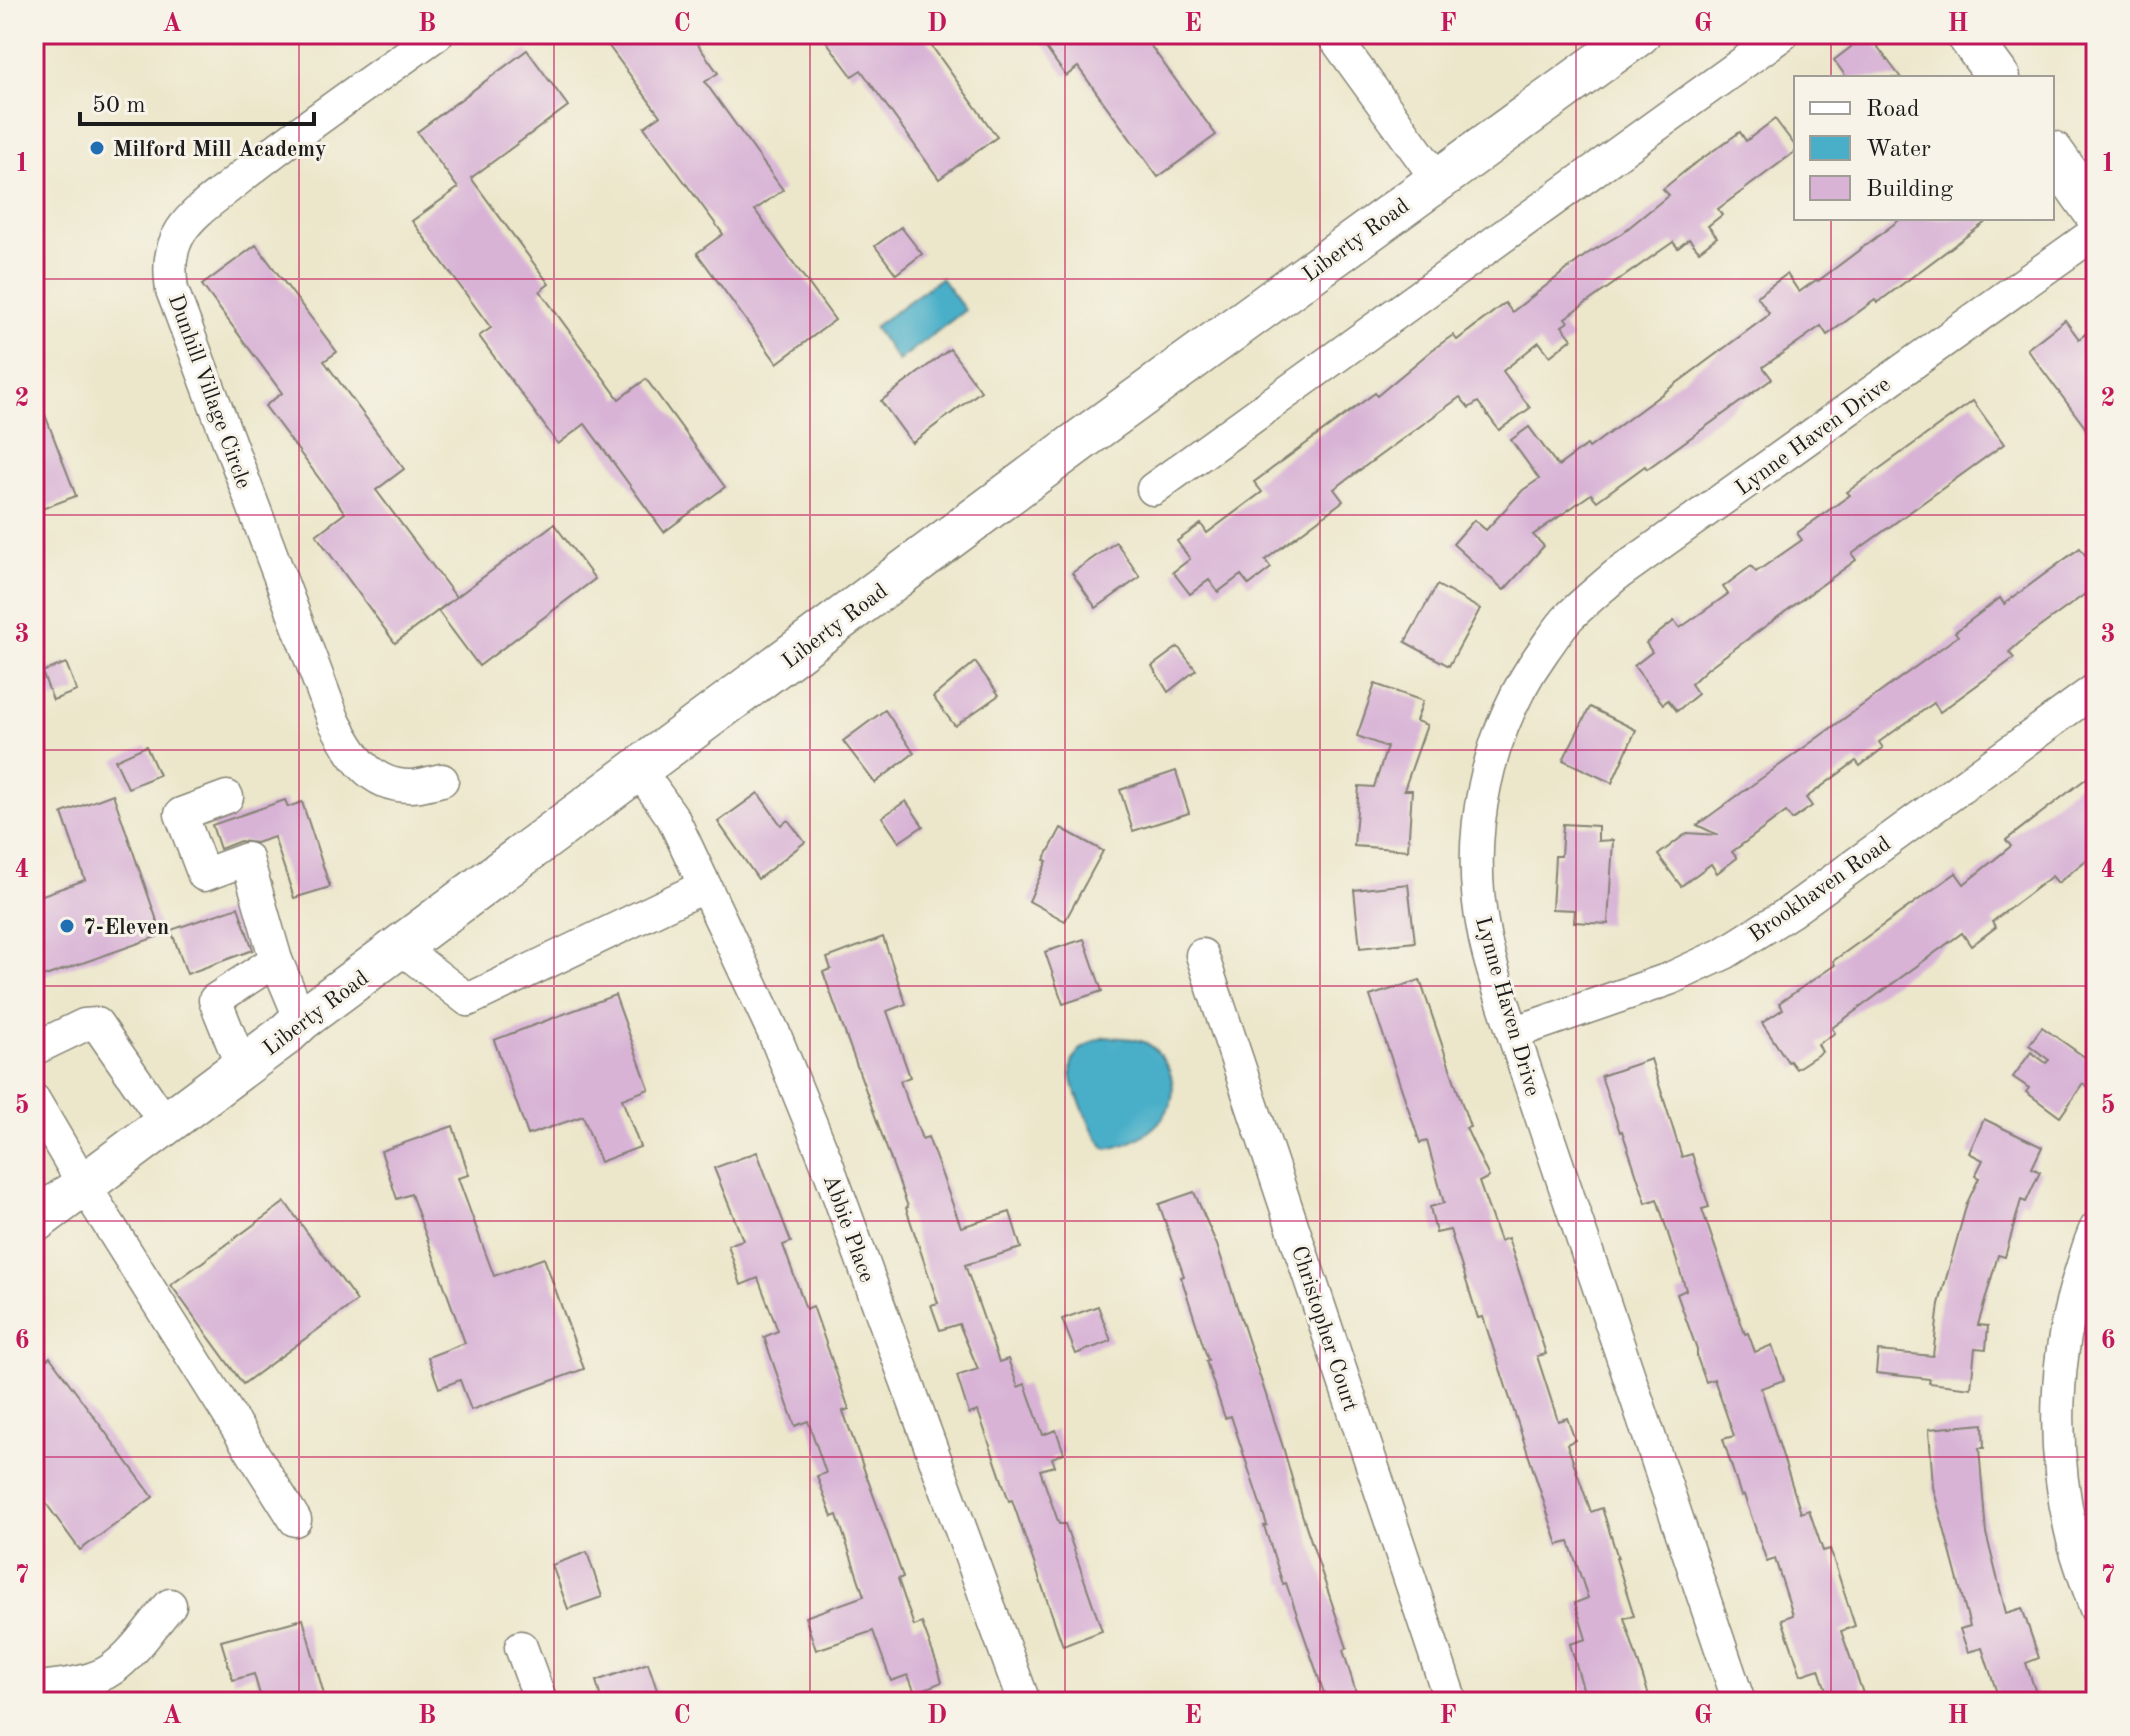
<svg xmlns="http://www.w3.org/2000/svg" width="2130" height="1736" font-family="'Old Standard TT',serif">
  <rect width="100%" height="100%" fill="#f7f3e8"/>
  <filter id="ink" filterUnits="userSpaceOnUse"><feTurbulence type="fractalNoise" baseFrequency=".0125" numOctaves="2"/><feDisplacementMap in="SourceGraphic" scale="16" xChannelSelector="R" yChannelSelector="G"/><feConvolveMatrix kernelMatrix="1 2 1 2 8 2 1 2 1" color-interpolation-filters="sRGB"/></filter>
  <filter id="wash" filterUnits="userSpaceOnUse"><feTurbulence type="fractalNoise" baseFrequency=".006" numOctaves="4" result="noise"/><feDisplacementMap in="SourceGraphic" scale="32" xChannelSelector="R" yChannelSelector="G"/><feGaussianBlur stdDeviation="1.8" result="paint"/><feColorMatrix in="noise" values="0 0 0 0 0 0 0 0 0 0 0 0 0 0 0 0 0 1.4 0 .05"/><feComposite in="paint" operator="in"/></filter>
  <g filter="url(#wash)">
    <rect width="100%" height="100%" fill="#ece7cb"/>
    <g fill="#49afc8" stroke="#326672" stroke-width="2">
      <polygon points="941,278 965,310 898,361 874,327"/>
      <path d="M1105 1037C1119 1038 1135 1037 1148 1044 1157 1049 1163 1059 1168 1068 1188 1110 1144 1144 1106 1149 1095 1137 1091 1126 1084 1111 1068 1076 1059 1052 1105 1037Z"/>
    </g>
    <g id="blocks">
      <g fill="#d8b3d6">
        <polygon points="600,34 690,34 718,73 705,82 783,190 755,210 835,320 777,363 697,253 723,234 644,127 660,116"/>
        <polygon points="821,34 923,34 997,137 939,179 861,70 852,76"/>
        <polygon points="1036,34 1142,34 1216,135 1158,177 1078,67 1066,76"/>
        <polygon points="1868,34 1901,78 1847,78 1834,60"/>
        <polygon points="527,50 568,106 471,178 549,284 540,291 619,399 646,379 725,487 664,532 585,424 558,444 479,336 491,328 412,221 458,188 417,132"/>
        <polygon points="1775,119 1796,147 1796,151 1718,209 1722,215 1708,226 1717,237 1699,251 1689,239 1678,248 1673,242 1565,318 1568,322 1562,326 1572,339 1550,356 1539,342 1503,371 1530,408 1499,430 1478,402 1469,408 1460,397 1334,489 1343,501 1265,560 1271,568 1249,585 1241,575 1218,592 1209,580 1190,594 1173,572 1190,559 1177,541 1201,524 1207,533 1262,492 1254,482 1375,393 1377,396 1432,350 1453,335 1457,340 1505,303 1512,312 1587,254 1621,234 1669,195 1663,189 1690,167 1740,132 1746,141"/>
        <polygon points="1902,218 1991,218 1877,303 1875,300 1827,335 1821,326 1763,367 1772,379 1647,469 1645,466 1597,501 1591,494 1533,535 1544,546 1504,590 1453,544 1474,520 1486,530 1523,490 1539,479 1511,440 1529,427 1558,466 1587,445 1589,448 1766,317 1769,313 1757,296 1787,274 1799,292 1816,280 1818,281"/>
        <polygon points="901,227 922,254 896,274 875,246"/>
        <polygon points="256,245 337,352 324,361 404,469 376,490 456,597 395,643 316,535 345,513 265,406 282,393 202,285"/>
        <polygon points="2065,320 2079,339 2085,334 2096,348 2096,442 2027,349"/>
        <polygon points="950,349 981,391 912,443 881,401"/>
        <polygon points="36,391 76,496 34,512 34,392"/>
        <polygon points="1973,401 2004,444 1852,554 1856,560 1708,668 1691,684 1698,694 1677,711 1668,700 1663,704 1634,666 1652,652 1646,643 1674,621 1680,628 1728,594 1723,587 1751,566 1756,572 1802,540 1797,533 1850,495 1847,492"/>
        <polygon points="554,524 595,579 479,666 438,611"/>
        <polygon points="1116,542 1140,577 1096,608 1072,573"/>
        <polygon points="2080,548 2096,570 2096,586 2026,637 2009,652 2014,658 1940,712 1934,703 1879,742 1883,748 1860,766 1856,761 1806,798 1812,806 1792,820 1786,812 1732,852 1737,858 1717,873 1711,864 1681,886 1658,855 1687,833 1718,835 1697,825 1958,636 1955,632 2000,598 2004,604"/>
        <polygon points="1437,585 1480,609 1449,666 1405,642"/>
        <polygon points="1178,647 1196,670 1168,692 1152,666"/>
        <polygon points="975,662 999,695 955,726 933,697"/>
        <polygon points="66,663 77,691 53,700 42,672"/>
        <polygon points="1375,684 1423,701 1416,721 1427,725 1404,790 1412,790 1408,850 1354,846 1359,786 1374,787 1387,747 1357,736"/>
        <polygon points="1590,707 1636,730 1612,783 1563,760"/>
        <polygon points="885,710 914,753 875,783 843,741"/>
        <polygon points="146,746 159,775 128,788 115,760"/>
        <polygon points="1176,771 1189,813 1133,831 1120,790"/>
        <polygon points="2096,771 2096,852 2058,883 2052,876 1992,922 1996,927 1971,946 1962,933 1832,1028 1835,1033 1818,1044 1822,1052 1796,1069 1790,1061 1788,1062 1762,1023 1783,1009 1779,1003 1835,965 1833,961 1956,873 1964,884 2011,846 2006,840"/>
        <polygon points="758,793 781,825 788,820 805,842 758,879 718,822"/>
        <polygon points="113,794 162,935 34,980 34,898 85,880 62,813"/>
        <polygon points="285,800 288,807 302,802 330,887 294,898 274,837 256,843 240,841 220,849 212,825"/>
        <polygon points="906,801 923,826 899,842 882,817"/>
        <polygon points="1563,824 1598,826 1598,841 1613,840 1608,924 1574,922 1575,910 1552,909 1555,856 1561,856"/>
        <polygon points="1061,828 1103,851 1065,921 1029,901 1047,861 1044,860"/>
        <polygon points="1408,884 1415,942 1360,948 1354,890"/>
        <polygon points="238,907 253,950 187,974 171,930"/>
        <polygon points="883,937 906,1004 887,1011 910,1077 900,1081 922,1139 928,1137 961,1227 1010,1212 1021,1248 965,1265 999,1362 1008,1359 1018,1387 1025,1384 1043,1435 1056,1430 1064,1453 1052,1458 1055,1466 1040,1470 1059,1524 1065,1524 1102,1631 1063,1646 1012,1500 1009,1501 978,1411 969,1414 957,1376 978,1369 959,1324 940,1330 931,1305 938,1303 906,1208 908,1207 823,972 831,969 827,958"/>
        <polygon points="1084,939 1102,991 1063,1004 1045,952"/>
        <polygon points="1420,980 1470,1127 1466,1128 1489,1177 1479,1182 1500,1241 1508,1238 1546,1354 1537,1356 1558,1421 1567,1418 1575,1440 1567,1444 1591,1512 1602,1508 1618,1558 1616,1558 1634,1616 1624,1618 1651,1702 1587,1702 1570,1644 1586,1639 1575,1603 1588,1598 1569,1542 1558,1545 1483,1317 1478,1318 1450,1230 1436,1233 1430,1207 1444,1203 1427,1141 1420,1143 1370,996"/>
        <polygon points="615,995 649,1089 622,1099 640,1147 600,1162 583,1116 528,1135 494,1040"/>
        <polygon points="2042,1027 2096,1065 2096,1094 2083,1084 2060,1117 2026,1092 2029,1088 2013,1077 2031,1052 2046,1063 2049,1060 2029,1045"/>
        <polygon points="1651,1059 1682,1157 1692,1154 1709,1207 1702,1209 1745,1334 1748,1333 1755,1352 1772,1345 1784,1380 1761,1388 1801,1513 1809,1510 1823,1551 1830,1549 1855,1626 1841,1631 1866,1702 1830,1702 1819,1669 1801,1675 1782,1619 1793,1615 1775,1559 1767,1562 1744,1495 1741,1496 1723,1439 1734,1436 1714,1379 1706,1382 1697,1357 1697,1350 1677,1294 1686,1290 1657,1199 1646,1203 1622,1131 1620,1132 1601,1076"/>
        <polygon points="1984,1119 2042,1147 2032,1168 2040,1172 2026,1202 2021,1200 2005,1257 1998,1255 1978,1325 1988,1326 1986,1349 1975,1348 1971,1388 1929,1383 1930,1379 1876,1373 1878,1351 1933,1356 1939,1304 1967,1203 1979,1178 1975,1176 1983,1160 1969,1153"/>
        <polygon points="453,1126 469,1175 458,1178 494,1276 544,1258 584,1369 471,1410 460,1380 439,1388 428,1357 465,1343 411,1194 397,1199 381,1151"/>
        <polygon points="757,1152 791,1242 783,1245 806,1309 813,1306 849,1409 843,1411 903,1577 898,1579 914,1626 922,1623 937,1664 942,1682 915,1693 908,1675 891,1681 873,1631 816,1650 805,1617 864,1596 837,1515 832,1517 817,1476 826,1473 808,1421 795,1426 764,1337 778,1331 758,1278 741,1285 728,1245 743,1240 714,1168"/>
        <polygon points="1194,1192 1217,1245 1283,1447 1302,1514 1347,1648 1343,1650 1359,1702 1327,1702 1286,1583 1283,1584 1264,1526 1267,1525 1231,1416 1225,1418 1206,1361 1208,1360 1181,1277 1184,1276 1159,1204"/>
        <polygon points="285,1202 357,1301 243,1384 171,1285"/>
        <polygon points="1098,1306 1111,1341 1076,1354 1062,1319"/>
        <polygon points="50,1357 153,1497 80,1550 34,1487 34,1369"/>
        <polygon points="1983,1424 1984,1448 1979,1448 1986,1533 2006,1613 2022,1608 2039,1658 2026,1663 2039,1702 2000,1702 1982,1648 1968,1652 1960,1629 1970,1626 1933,1487 1929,1429"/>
        <polygon points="587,1552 602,1597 568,1609 552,1565"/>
        <polygon points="303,1619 326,1702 262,1702 254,1674 233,1680 221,1641"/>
        <polygon points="648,1663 661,1702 602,1702 596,1681"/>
      </g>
    </g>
  </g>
  <g filter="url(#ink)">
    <use href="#blocks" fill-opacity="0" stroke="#848274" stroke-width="2"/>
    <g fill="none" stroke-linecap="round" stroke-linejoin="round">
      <defs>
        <g id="minor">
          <path d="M437 34C369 83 299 130 235 182 217 197 194 211 181 231 169 250 169 269 172 290L334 721C351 753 369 787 411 786 421 786 432 782 442 780"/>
          <polyline points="1332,34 1437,179"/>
          <polyline points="1153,489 1783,34"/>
          <polyline points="639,770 673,818 774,1033 826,1161 1024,1702"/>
          <polyline points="227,797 181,814 204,875 247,859 276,960 301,1020"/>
          <polyline points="401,948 468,1000 705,886"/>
          <polyline points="1202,955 1451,1702"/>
          <polyline points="1513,1033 1669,979 1725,953 1790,912 2096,689"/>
          <polyline points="34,1049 84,1025 97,1024 166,1124"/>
          <polyline points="242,1067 215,1000 276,960"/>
          <polyline points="34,1100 84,1185 295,1520"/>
          <path d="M2096 1228C2090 1240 2086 1255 2082 1268 2053 1355 2051 1451 2073 1540 2079 1563 2088 1586 2096 1609"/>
          <polyline points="521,1647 541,1702"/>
          <path d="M34 1689C58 1685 91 1684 112 1669 135 1653 151 1626 170 1605"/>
          <path d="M1739 1702 1513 1033C1503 1000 1490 967 1484 934 1464 836 1486 731 1544 650 1552 639 1560 626 1570 616 1584 602 1600 589 1615 576L2096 232"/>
        </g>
        <g id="major">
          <polyline points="1967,34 1999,78"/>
          <polyline points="2052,152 2096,214"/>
          <polyline points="34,1222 285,1035 301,1020 1081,440 1639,34"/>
        </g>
      </defs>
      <use href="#minor" stroke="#848274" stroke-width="35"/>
      <use href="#major" stroke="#848274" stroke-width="45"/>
      <use href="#minor" stroke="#fff" stroke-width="32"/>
      <use href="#major" stroke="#fff" stroke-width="42"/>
    </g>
  </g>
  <path fill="none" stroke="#c2185b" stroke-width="2" stroke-opacity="0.55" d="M299 34V1702M554 34V1702M810 34V1702M1065 34V1702M1320 34V1702M1576 34V1702M1831 34V78M1831 218V1702M34 279H2096M34 515H2096M34 750H2096M34 986H2096M34 1221H2096M34 1457H2096"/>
  <g fill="#1f6fb2" stroke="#f7f3e8" stroke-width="3">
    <circle cx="97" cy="148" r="8"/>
    <circle cx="67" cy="926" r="8"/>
  </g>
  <g text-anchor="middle" stroke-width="6" stroke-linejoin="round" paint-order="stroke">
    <g font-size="22" font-weight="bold" fill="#1c1c1c" stroke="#f7f3e8" text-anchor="start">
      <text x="113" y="156">Milford Mill Academy</text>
      <text x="83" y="934">7-Eleven</text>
    </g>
    <g font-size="22" fill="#1c1c1c" stroke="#f7f3e8">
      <text transform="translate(1355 239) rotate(-36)" y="8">Liberty Road</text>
      <text transform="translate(211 391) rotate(70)" y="8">Dunhill Village Circle</text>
      <text transform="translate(1812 435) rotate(-36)" y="8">Lynne Haven Drive</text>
      <text transform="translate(834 625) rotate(-37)" y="8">Liberty Road</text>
      <text transform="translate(1819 888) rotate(-35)" y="8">Brookhaven Road</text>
      <text transform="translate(1509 1006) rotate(74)" y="8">Lynne Haven Drive</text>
      <text transform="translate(315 1012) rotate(-37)" y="8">Liberty Road</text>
      <text transform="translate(850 1228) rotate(70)" y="8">Abbie Place</text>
      <text transform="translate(1326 1328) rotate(72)" y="8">Christopher Court</text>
    </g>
  </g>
  <rect width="2130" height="1736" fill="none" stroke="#f7f3e8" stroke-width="88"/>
  <rect x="1794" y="76" width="260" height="144" fill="#f7f3e8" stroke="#9f9d96" stroke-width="2"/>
  <rect x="1810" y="102" width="40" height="12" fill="#ffffff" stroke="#9f9d96" stroke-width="2"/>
  <text x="1866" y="116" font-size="24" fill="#1c1c1c">Road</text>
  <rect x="1810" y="136" width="40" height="24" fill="#49afc8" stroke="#9f9d96" stroke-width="2"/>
  <text x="1866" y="156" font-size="24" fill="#1c1c1c">Water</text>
  <rect x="1810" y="176" width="40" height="24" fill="#d8b3d6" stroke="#9f9d96" stroke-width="2"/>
  <text x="1866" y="196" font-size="24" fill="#1c1c1c">Building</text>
  <path d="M80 112v12h234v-12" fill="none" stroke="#1c1c1c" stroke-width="4"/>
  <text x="92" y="112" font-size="24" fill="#1c1c1c" stroke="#f7f3e8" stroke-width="6" paint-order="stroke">50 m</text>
  <rect x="44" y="44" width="2042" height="1648" fill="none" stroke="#c2185b" stroke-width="3"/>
  <g font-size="26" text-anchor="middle" font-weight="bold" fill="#c2185b">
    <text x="172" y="31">A</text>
    <text x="427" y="31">B</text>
    <text x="682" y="31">C</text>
    <text x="937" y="31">D</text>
    <text x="1193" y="31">E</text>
    <text x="1448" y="31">F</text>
    <text x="1703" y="31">G</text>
    <text x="1958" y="31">H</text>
    <text x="22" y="171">1</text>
    <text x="2108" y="171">1</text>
    <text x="22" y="406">2</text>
    <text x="2108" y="406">2</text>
    <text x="22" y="642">3</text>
    <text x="2108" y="642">3</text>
    <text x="22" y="877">4</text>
    <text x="2108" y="877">4</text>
    <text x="22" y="1113">5</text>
    <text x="2108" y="1113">5</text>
    <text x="22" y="1348">6</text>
    <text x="2108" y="1348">6</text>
    <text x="22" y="1583">7</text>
    <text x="2108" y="1583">7</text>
    <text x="172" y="1723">A</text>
    <text x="427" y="1723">B</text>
    <text x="682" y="1723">C</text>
    <text x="937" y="1723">D</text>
    <text x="1193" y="1723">E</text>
    <text x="1448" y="1723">F</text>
    <text x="1703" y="1723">G</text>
    <text x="1958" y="1723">H</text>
  </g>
</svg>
